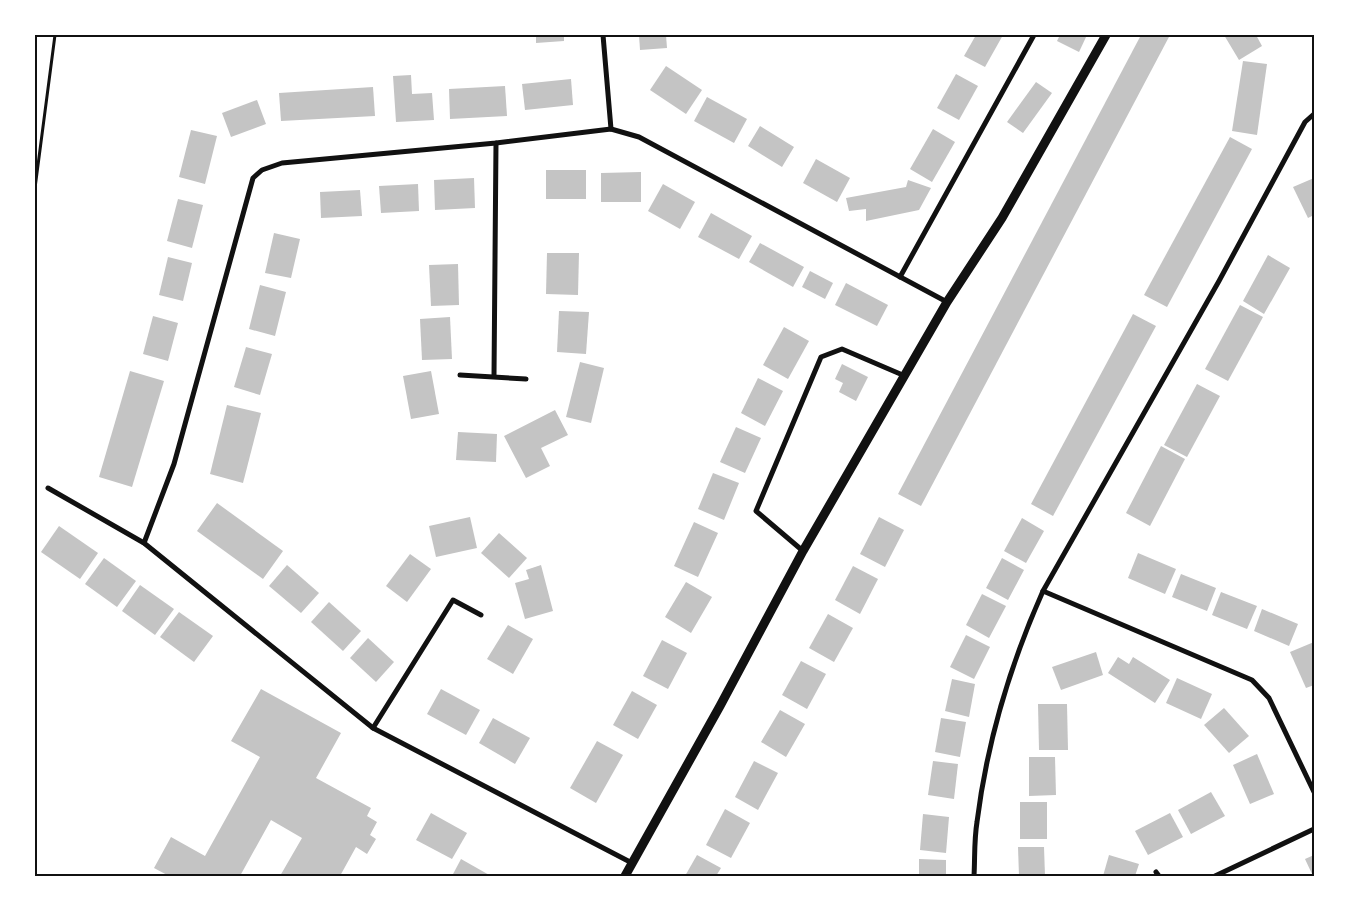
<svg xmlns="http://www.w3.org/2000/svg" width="1349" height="911" font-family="Helvetica,sans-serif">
  <rect width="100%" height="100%" fill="#fff"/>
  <g fill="#c4c4c4">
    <polygon points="536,35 564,35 564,41 536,43"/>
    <polygon points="639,35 666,35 667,48 640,50"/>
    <polygon points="976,35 1003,35 985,67 964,56"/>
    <polygon points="1060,35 1087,35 1079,52 1057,41"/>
    <polygon points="1141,35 1170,35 921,506 898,494"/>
    <polygon points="1224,35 1256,35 1262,46 1239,60"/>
    <polygon points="1243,61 1267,64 1257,135 1232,131"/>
    <polygon points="666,66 702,90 686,114 650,90"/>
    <polygon points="956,74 978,86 959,120 937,108"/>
    <polygon points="411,75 412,94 432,93 434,120 396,122 393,76"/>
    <polygon points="571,79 573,105 525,110 522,84"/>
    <polygon points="1036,82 1052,93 1023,133 1007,122"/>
    <polygon points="505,86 507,116 450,119 449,89"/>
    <polygon points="373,87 375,116 281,121 279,93"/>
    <polygon points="707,97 747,119 734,143 694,121"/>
    <polygon points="257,100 266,124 231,137 222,113"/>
    <polygon points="760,126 794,147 782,167 748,146"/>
    <polygon points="933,129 955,142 932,182 910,169"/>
    <polygon points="191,130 217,136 205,184 179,177"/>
    <polygon points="1230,137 1252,149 1167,307 1144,295"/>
    <polygon points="816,159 850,178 837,202 803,183"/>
    <rect x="546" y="170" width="40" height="29"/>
    <polygon points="641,172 641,202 601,202 601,173"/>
    <polygon points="474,178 475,208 435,210 434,180"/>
    <polygon points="1314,178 1314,215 1308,218 1293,187"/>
    <polygon points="908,180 931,188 919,210 866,221 866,209 849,211 846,198 906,187"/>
    <polygon points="418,184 419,211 381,213 379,186"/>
    <polygon points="663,184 695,202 680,229 648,211"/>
    <polygon points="360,190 362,216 321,218 320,192"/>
    <polygon points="178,199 203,205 192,248 167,241"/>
    <polygon points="711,213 752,236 739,259 698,237"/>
    <polygon points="274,233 300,239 291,278 265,273"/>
    <polygon points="760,243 804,267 793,287 749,262"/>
    <polygon points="547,253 579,253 578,295 546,294"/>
    <polygon points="1268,255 1290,268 1264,314 1243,301"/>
    <polygon points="168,257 192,263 183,301 159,295"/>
    <polygon points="458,264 459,305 431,306 429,265"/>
    <polygon points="810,271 833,283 825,299 802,287"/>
    <polygon points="846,283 888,305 877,326 835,305"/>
    <polygon points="260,285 286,292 275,336 249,329"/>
    <polygon points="1240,305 1263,317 1228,381 1205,369"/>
    <polygon points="559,311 589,312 586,354 557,352"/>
    <polygon points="1133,314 1156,326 1053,516 1031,504"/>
    <polygon points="153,316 178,323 168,361 143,354"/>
    <polygon points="450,317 452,359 422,360 420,319"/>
    <polygon points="784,327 809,341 788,379 763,365"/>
    <polygon points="246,347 272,354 260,395 234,387"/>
    <polygon points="580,362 604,368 591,423 566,417"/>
    <polygon points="842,364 868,377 856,401 839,392 843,383 835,379"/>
    <polygon points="130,371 164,381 132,487 99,477"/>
    <polygon points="431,371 439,414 411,419 403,376"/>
    <polygon points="758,378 783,391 765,426 741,413"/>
    <polygon points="1197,384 1220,396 1187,457 1164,445"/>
    <polygon points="227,405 261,413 243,483 210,474"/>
    <polygon points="555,410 568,435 541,448 550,466 526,478 504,436"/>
    <polygon points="736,427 761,438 745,473 720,462"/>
    <polygon points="458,432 497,434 496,462 456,460"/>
    <polygon points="1161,446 1185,459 1150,526 1126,513"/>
    <polygon points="713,473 739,483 724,520 698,509"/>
    <polygon points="217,503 283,551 263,579 197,531"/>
    <polygon points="470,517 477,548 436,557 429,526"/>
    <polygon points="879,517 904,530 885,567 860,554"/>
    <polygon points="1022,518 1044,531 1026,563 1004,551"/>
    <polygon points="694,522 718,533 698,577 674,566"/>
    <polygon points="59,526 98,553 80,579 41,552"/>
    <polygon points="499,533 527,558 509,578 481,553"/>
    <polygon points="1138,553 1176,569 1165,594 1128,578"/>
    <polygon points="410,554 431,569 407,602 386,586"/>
    <polygon points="104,558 136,581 117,607 85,584"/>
    <polygon points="1002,558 1024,570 1008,600 986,588"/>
    <polygon points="287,565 319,593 301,613 269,586"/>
    <polygon points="541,565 553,611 525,619 515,583 529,579 526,570"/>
    <polygon points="853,566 878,579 860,614 835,600"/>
    <polygon points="1181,574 1216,588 1207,611 1172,597"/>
    <polygon points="686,582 712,597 691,633 665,617"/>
    <polygon points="140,585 174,609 155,635 122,611"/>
    <polygon points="1221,592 1257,606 1247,629 1212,615"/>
    <polygon points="982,594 1006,606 989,638 966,625"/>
    <polygon points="329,602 361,631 343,651 311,622"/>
    <polygon points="1262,609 1298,624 1289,646 1254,631"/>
    <polygon points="179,612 213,636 194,662 160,637"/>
    <polygon points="828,614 853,628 834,662 809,648"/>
    <polygon points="508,625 533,639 513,674 487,659"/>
    <polygon points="966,635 990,647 974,679 950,667"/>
    <polygon points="368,638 394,662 376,682 350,658"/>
    <polygon points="662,640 687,653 668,689 643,676"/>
    <polygon points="1314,642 1314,685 1306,688 1290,652"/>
    <polygon points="1096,652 1103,675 1061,690 1052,667"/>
    <polygon points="1118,657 1129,664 1133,657 1170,680 1155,703 1108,673"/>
    <polygon points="801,661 826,674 807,709 782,695"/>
    <polygon points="1177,678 1212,694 1201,719 1166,703"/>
    <polygon points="952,679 975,684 969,717 945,711"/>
    <polygon points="261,689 341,733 316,778 371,808 367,816 377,822 370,835 376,839 367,854 356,847 340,876 280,876 302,838 271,820 240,876 169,876 154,868 171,837 205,856 260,757 231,741"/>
    <polygon points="441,689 480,710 466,735 427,714"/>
    <polygon points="632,691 657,705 638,739 613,725"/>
    <polygon points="1038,704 1067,704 1068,750 1039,750"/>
    <polygon points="1224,708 1249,736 1229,753 1204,725"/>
    <polygon points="780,710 805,724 786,757 761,742"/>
    <polygon points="493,718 530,738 515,764 479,743"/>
    <polygon points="941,718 966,722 960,757 935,752"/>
    <polygon points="597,741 623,755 596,803 570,788"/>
    <polygon points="1257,754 1274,794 1250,804 1233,765"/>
    <polygon points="1029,757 1055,757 1056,795 1029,796"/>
    <polygon points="754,761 778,773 758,810 735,797"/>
    <polygon points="933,761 958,764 954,799 928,795"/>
    <polygon points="1211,792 1225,816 1191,834 1178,810"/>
    <rect x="1020" y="802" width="27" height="37"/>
    <polygon points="725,809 750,823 731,858 706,845"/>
    <polygon points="431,813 467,833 452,859 416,840"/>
    <polygon points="1170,813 1183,837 1148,855 1135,831"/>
    <polygon points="923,814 949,817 946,853 920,850"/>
    <polygon points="1018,847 1044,847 1045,876 1019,876"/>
    <polygon points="697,855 721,868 716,876 685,876"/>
    <polygon points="1109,855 1139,864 1135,876 1103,876"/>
    <polygon points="1314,855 1314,873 1312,874 1305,859"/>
    <polygon points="461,859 491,876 452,876"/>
    <polygon points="919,859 946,860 946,876 919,876"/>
  </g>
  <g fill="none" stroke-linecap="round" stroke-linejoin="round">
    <polyline stroke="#111" stroke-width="3" points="35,188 55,35"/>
    <g stroke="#111" stroke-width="5">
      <polyline points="603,35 611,129"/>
      <polyline points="900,277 1034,35"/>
      <polyline points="460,375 526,379"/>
      <polyline points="494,376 496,143"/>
      <polyline points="48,488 144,543 373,728 632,863"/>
      <polyline points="144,543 174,464 253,178 262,170 282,163 496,143 611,129 639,137 947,302"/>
      <polyline points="803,551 756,511 821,357 842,349 905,376"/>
      <polyline points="1043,591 1252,680 1269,698 1314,792"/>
      <polyline points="373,728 453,600 481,615"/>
      <polyline points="1156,872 1159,876"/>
      <path d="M974 876C975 858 974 840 977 822 987 742 1010 665 1043 591L1219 281 1305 122 1314 114"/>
      <polyline points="1215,876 1314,829"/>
    </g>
    <polyline stroke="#111" stroke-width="9" points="625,876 720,706 803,551 947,302 1002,218 1106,35"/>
  </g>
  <rect width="1349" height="911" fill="none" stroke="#ffffff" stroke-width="72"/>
  <rect x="36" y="36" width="1277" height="839" fill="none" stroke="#111" stroke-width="2"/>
</svg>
